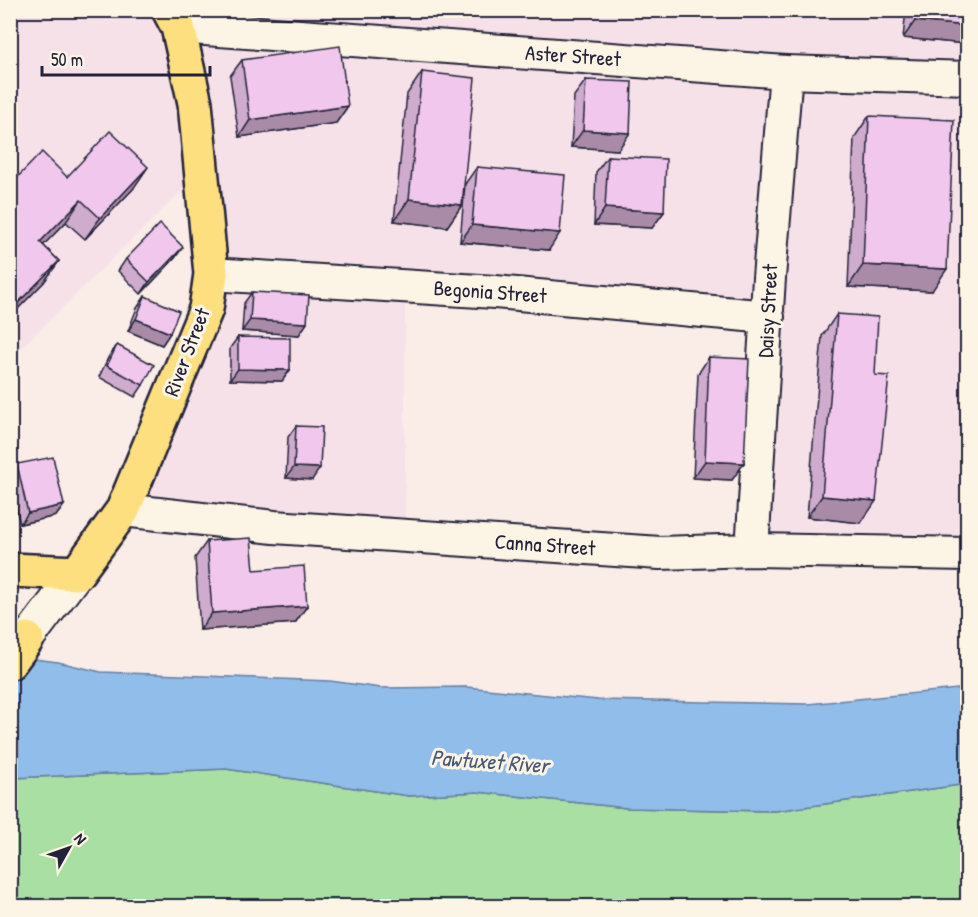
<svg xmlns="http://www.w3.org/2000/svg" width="978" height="917" font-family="'Patrick Hand',sans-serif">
  <rect width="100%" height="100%" fill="#faece7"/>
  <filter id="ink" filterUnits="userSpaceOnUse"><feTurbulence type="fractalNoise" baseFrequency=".0167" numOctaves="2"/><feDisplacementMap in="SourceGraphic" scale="12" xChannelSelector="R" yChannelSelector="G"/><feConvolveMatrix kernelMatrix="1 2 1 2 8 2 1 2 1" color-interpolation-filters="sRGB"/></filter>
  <g filter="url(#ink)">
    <polygon fill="#f7e1e9" points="11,11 967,11 967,561 768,549 770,321 405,288 405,531 124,517 196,344 198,175 11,358"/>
    <polygon fill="#a9dfa3" stroke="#66806f" stroke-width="1.5" points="226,769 409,796 477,792 627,808 775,811 967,784 967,906 11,906 11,778"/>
    <polygon fill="#91bdea" stroke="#657fa4" stroke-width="1.5" points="11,656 58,662 101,672 330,681 381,688 466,687 598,700 808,704 967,688 967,784 775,811 627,808 477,792 409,796 226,769 11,778"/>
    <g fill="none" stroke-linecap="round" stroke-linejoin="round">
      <defs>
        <g id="minor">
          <polyline points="178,27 786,72 968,78"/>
          <polyline points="211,274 495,292 768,317"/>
          <polyline points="123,510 274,527 660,553 752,550 968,554"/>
          <polyline points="752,550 769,278 786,72"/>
          <polyline points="27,639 77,573"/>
        </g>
        <g id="major">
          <polyline points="10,570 77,573 123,510 206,309 211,274 195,103 178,27 169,10"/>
          <polyline points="10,662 27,639"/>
        </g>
      </defs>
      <use href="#minor" stroke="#22223b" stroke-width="36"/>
      <use href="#major" stroke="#22223b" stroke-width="38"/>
      <use href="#minor" stroke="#fcf5e5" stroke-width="32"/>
      <use href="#major" stroke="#fedf80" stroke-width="33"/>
    </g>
    <g fill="#cfabcd" stroke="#22223b" stroke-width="1.5">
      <polygon points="906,10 968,10 966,44 903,38"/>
      <polygon points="242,60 348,106 336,123 239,137 230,76"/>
      <polygon points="422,72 462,205 447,227 394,221 407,94"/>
      <polygon points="586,80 618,150 571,147 574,96"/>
      <polygon points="869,116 932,291 848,287 854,138"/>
      <polygon points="608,156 664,212 652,228 594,225 596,172"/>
      <polygon points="477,167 549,250 460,242 465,184"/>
      <polygon points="10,185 133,189 85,239 66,222 43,245 59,261 44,282 10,317"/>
      <polygon points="175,258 141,294 118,271 126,259"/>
      <polygon points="252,292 307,323 299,335 242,331 244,303"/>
      <polygon points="145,296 170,333 162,345 128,331 137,308"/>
      <polygon points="837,314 861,523 807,517 822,336"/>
      <polygon points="238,337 290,370 282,381 230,380 230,348"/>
      <polygon points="117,345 143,385 135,397 99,377 109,356"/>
      <polygon points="709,357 744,463 732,480 693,478 698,374"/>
      <polygon points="296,426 312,480 286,478 288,437"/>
      <polygon points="17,464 64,505 56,516 20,524 10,482 10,474"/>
      <polygon points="207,541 254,570 307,606 295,623 200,630 195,558"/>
    </g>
    <g fill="#a98ba7" stroke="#22223b" stroke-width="1.5">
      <polygon points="556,10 592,10 589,14"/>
      <polygon points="915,21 968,26 968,42 966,44 903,38"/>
      <polygon points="348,106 336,123 239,137 250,120"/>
      <polygon points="583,130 630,133 618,150 571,147"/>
      <polygon points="148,167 133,189 85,239 100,218"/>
      <polygon points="409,199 462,205 447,227 394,221"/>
      <polygon points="81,200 66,222 25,264 40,242"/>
      <polygon points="605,208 664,212 652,228 594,225"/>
      <polygon points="472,225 560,233 549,250 460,242"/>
      <polygon points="183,247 175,258 141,294 149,282"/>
      <polygon points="59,261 44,282 10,317 10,311"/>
      <polygon points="863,265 947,269 932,291 848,287"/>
      <polygon points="136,319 170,333 162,345 128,331"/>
      <polygon points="250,320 307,323 299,335 242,331"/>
      <polygon points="238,369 290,370 282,381 230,380"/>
      <polygon points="705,461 744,463 732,480 693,478"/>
      <polygon points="294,467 320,468 312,480 286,478"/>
      <polygon points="822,496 876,501 861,523 807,517"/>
      <polygon points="64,505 56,516 20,524 28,513"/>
      <polygon points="307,606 295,623 200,630 212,613"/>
    </g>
    <g fill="#f1c7ee" stroke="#22223b" stroke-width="1.5">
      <polygon points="916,10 968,10 968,26 915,21"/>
      <polygon points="340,46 348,106 250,120 242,60"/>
      <polygon points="422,72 475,78 462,205 409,199"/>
      <polygon points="586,80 632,82 630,133 583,130"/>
      <polygon points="869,116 954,120 947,269 863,265"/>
      <polygon points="110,131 148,167 100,218 81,200 40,242 59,261 10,311 10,232 15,228 10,223 10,185 42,152 67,177"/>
      <polygon points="608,156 666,159 664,212 605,208"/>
      <polygon points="477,167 565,175 560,233 472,225"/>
      <polygon points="160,224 183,247 149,282 126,259"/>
      <polygon points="252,292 309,295 307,323 250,320"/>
      <polygon points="145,296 179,311 170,333 136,319"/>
      <polygon points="837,314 878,317 875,375 889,376 876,501 822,496"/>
      <polygon points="238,337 290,338 290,370 238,369"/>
      <polygon points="117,345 154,365 143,385 107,366"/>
      <polygon points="709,357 749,359 744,463 705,461"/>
      <polygon points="296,426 322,427 320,468 294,467"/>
      <polygon points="53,457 64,505 28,513 17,464"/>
      <polygon points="251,538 254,570 304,566 307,606 212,613 207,541"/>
    </g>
  </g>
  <g text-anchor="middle" stroke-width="6" stroke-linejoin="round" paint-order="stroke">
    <g font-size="21" fill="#22223b" stroke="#fcf5e5">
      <text transform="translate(573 56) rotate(4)" y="7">Aster Street</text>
      <text transform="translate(490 292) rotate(4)" y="7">Begonia Street</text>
      <text transform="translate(768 311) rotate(-87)" y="7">Daisy Street</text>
      <text transform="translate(187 352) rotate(-69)" y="7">River Street</text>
      <text transform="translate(545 545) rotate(4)" y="7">Canna Street</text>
    </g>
    <g font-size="22" font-style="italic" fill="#495878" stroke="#fcf5e5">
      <text transform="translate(490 761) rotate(4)" y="8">Pawtuxet River</text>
    </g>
  </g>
  <rect width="978" height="917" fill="none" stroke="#fcf5e5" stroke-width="36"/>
  <rect x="18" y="18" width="942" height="881" fill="none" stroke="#22223b" stroke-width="2" filter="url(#ink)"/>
  <g transform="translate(69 848) rotate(50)" stroke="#fcf5e5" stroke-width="4.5" paint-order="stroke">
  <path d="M0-4.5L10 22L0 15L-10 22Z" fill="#22223b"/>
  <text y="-9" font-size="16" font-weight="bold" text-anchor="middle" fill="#22223b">N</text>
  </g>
  <path d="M42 66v9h168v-9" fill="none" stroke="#22223b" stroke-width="3"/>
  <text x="51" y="66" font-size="18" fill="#22223b" stroke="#fcf5e5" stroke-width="4.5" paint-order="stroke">50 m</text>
</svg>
